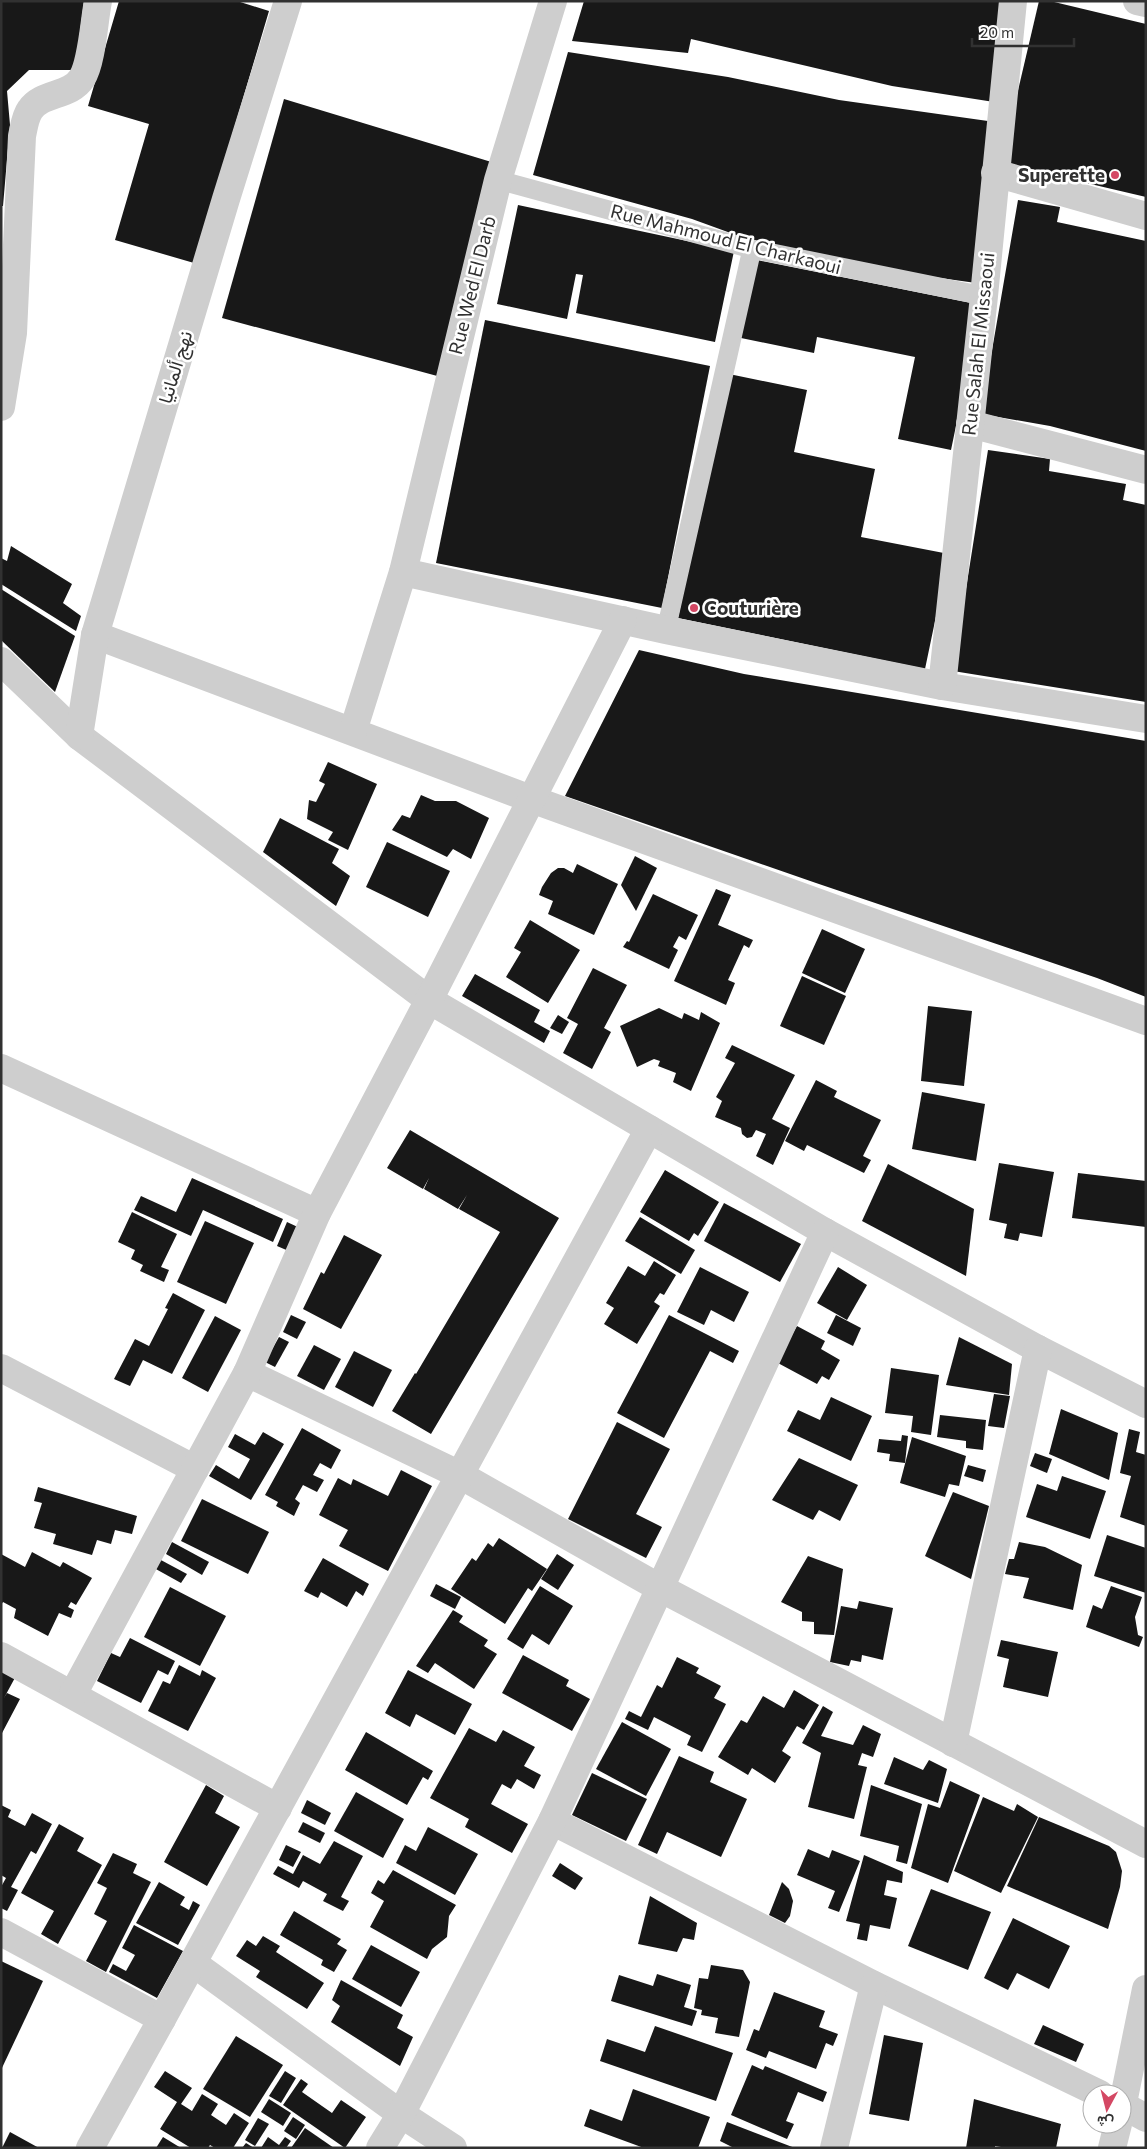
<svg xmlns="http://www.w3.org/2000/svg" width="1147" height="2149" font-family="Commissioner,Vazirmatn,sans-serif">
  <rect width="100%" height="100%" fill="#fff"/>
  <g fill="#181818">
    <polygon points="1,1 84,1 75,70 29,70 7,91 10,125 3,206 1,206"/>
    <polygon points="119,1 237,1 269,11 194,263 115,240 149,124 88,106"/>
    <polygon points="584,1 1005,1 994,102 892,86 691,39 688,53 572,41"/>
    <polygon points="1039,1 1050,1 1146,24 1146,197 1001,163"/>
    <polygon points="568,52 728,77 839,100 995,122 976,283 876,269 758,243 692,219 533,175"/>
    <polygon points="284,99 498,164 441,377 222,318"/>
    <polygon points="1018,200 1060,207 1057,222 1146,241 1146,451 1050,426 981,414"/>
    <polygon points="518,205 734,251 715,342 576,313 583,275 576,274 567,319 497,304"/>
    <polygon points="757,260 981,305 951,450 898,439 915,357 817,337 814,353 741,338"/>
    <polygon points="485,320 710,366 662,608 436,563"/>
    <polygon points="729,374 807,390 794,452 875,469 861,537 949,554 925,669 678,618"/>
    <polygon points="988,450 1050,459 1049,471 1126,484 1123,500 1146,505 1146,702 953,671"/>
    <polygon points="11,546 72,584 63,603 81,616 76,631 1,584 1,558 7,561"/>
    <polygon points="1,589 75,636 55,692 1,640"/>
    <polygon points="639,650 744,674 1146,741 1146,997 1097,978 816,883 565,796"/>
    <polygon points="328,762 377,784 348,850 328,840 333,832 307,819 309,800 316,802 325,784 319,781"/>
    <polygon points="421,795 435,801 456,801 489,818 471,859 453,849 447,857 392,830 402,815 410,818"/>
    <polygon points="280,818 339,849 332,863 350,876 336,906 263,852"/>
    <polygon points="387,842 450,871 428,917 366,887"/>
    <polygon points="635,856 657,868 636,911 621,885"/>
    <polygon points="577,864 618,884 594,935 548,914 553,901 539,895 542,887 551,873 558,868 564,868 573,873"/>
    <polygon points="716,889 731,895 718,925 753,940 749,948 744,945 728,980 735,983 726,1005 674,981"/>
    <polygon points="653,894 698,915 686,940 679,936 673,947 678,950 669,969 623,947 627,941 629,942"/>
    <polygon points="530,920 580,950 548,1003 506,977 521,952 514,948"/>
    <polygon points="822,929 865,949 845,993 802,973"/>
    <polygon points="593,968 627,985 604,1028 611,1032 592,1069 563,1053 578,1024 567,1018"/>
    <polygon points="475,974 540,1010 534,1022 550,1031 544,1043 462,996"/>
    <polygon points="802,976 846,996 824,1045 780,1026"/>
    <polygon points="928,1006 972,1011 964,1086 921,1081"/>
    <polygon points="659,1008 682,1019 684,1013 699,1020 701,1012 720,1023 691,1091 673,1082 676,1073 658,1066 660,1061 654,1059 637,1067 620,1026"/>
    <polygon points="558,1015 569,1022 562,1034 550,1028"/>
    <polygon points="732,1045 795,1075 772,1119 790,1128 773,1165 756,1156 766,1134 756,1130 752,1137 747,1138 742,1134 741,1128 715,1117 722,1101 716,1097 735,1063 725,1058"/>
    <polygon points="816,1080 837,1091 834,1097 881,1120 863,1156 871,1160 864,1173 807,1145 804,1151 785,1141"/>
    <polygon points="922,1092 985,1104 976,1161 912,1149"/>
    <polygon points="410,1130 559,1218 431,1434 392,1411 415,1373 416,1374 500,1232 459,1209 467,1195 458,1209 424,1189 429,1178 423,1189 387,1168"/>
    <polygon points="999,1163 1054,1172 1042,1237 1020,1233 1018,1241 1004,1238 1007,1224 989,1220"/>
    <polygon points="888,1164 974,1209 966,1276 862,1221"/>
    <polygon points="665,1170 719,1202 698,1236 694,1233 689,1241 640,1212"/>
    <polygon points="1078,1173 1146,1181 1146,1227 1072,1218"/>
    <polygon points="192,1178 283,1219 273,1242 203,1210 191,1236 134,1210 141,1196 176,1212"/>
    <polygon points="724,1203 801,1244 780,1282 704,1241"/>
    <polygon points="132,1212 177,1234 161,1267 169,1270 164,1282 140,1271 143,1265 131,1259 135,1250 118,1242"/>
    <polygon points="640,1217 695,1250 681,1274 625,1241"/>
    <polygon points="205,1221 254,1243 226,1304 177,1282"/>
    <polygon points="287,1222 302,1229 291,1252 277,1246"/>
    <polygon points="344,1235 382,1255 341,1329 303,1309 321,1272 324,1274"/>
    <polygon points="654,1261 676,1275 664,1295 660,1293 654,1302 660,1306 637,1344 604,1324 614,1308 606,1303 628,1266 645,1276"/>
    <polygon points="700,1267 749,1292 734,1322 711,1310 704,1325 677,1312"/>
    <polygon points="838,1267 867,1285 847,1320 817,1303"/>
    <polygon points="173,1293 205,1310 172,1374 143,1360 130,1386 114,1379 135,1339 149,1346 168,1309 165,1308"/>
    <polygon points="291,1315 306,1322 297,1339 283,1332"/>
    <polygon points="669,1315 739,1351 733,1363 710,1351 664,1438 617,1413"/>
    <polygon points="836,1315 861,1328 853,1346 827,1333"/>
    <polygon points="215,1316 241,1330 208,1392 182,1378"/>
    <polygon points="797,1326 825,1341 821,1349 840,1360 829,1380 822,1376 817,1384 776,1362"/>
    <polygon points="279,1337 289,1342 275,1367 265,1362"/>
    <polygon points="959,1337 1012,1364 1009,1395 946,1385"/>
    <polygon points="314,1345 341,1359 324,1390 297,1376"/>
    <polygon points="354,1351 392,1370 373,1407 335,1387"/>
    <polygon points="891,1368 939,1375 931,1435 911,1432 913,1416 885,1413"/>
    <polygon points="994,1394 1010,1396 1004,1428 988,1426"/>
    <polygon points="831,1397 872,1416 851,1461 787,1431 798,1410 820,1420"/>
    <polygon points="1061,1409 1118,1433 1109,1480 1049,1454"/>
    <polygon points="940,1415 986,1420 983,1450 966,1448 966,1441 937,1437"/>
    <polygon points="617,1422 670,1449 636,1514 662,1527 646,1558 568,1519"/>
    <polygon points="302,1428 341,1450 331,1469 320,1463 313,1475 324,1480 317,1492 303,1485 295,1499 300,1503 294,1516 276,1506 278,1502 265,1495"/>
    <polygon points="1129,1429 1140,1432 1136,1452 1146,1455 1146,1526 1120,1517 1131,1476 1120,1473"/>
    <polygon points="263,1432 284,1444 251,1500 209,1476 216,1465 239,1479 250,1459 228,1447 235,1434 255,1445"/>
    <polygon points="902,1435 908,1436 905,1463 889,1461 890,1454 877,1452 879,1439 901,1441"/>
    <polygon points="912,1437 966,1456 959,1486 949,1484 945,1497 900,1483"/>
    <polygon points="1035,1453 1052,1459 1047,1473 1030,1466"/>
    <polygon points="799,1458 858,1485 840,1521 819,1510 813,1520 772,1500"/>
    <polygon points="968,1465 986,1470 983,1482 964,1476"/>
    <polygon points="401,1470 432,1486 388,1571 339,1546 348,1530 319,1515 338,1478 351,1485 353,1479 388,1496"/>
    <polygon points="1062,1476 1106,1491 1090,1539 1026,1517 1037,1484 1057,1491"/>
    <polygon points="38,1487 137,1516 132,1534 115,1530 111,1544 97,1540 92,1555 53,1544 56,1534 34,1528 42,1503 34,1501"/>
    <polygon points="953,1492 989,1506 971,1579 925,1556"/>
    <polygon points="202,1499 269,1532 248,1574 181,1541"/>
    <polygon points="1107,1535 1146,1548 1146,1593 1094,1576"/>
    <polygon points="499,1538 547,1569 532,1591 528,1588 505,1624 451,1589 472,1558 476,1561 488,1543 493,1547"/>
    <polygon points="172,1542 209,1562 202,1575 166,1554"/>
    <polygon points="1019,1542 1045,1547 1082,1565 1073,1610 1023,1598 1029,1578 1005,1574 1009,1559 1014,1559"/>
    <polygon points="32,1552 60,1567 63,1562 92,1578 76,1605 71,1602 68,1607 74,1610 71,1618 59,1613 48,1636 14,1618 16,1609 3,1602 1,1605 1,1554 25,1567"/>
    <polygon points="557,1554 574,1565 558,1590 541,1579"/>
    <polygon points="808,1556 843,1569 834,1635 814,1634 814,1622 802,1621 802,1612 781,1602"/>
    <polygon points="323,1558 369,1584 363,1596 356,1591 347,1607 321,1592 318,1598 304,1591"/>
    <polygon points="159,1559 187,1574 181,1583 154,1568"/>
    <polygon points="436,1584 461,1597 455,1609 430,1596"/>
    <polygon points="540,1586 573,1606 549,1645 532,1634 523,1649 507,1639"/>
    <polygon points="1111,1586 1142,1597 1135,1617 1138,1635 1143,1637 1139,1647 1086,1627 1093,1605 1102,1609"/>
    <polygon points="170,1587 226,1616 200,1666 144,1637"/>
    <polygon points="859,1601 893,1608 883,1660 862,1655 861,1662 851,1660 849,1666 830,1662 841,1606 857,1609"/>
    <polygon points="453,1610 463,1616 459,1622 488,1640 484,1646 497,1654 474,1689 435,1663 428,1673 416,1666"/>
    <polygon points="130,1638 175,1661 168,1675 158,1670 141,1703 97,1681 111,1653 120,1657"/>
    <polygon points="1001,1640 1058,1652 1048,1697 1003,1687 1009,1659 997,1656"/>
    <polygon points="523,1655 569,1680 566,1686 590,1699 572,1731 502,1693"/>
    <polygon points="677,1657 699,1668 696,1673 721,1686 714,1698 726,1704 702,1752 687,1745 691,1736 654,1717 648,1730 625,1719 629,1711 641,1717 657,1685 662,1688"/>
    <polygon points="179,1665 200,1676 202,1670 216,1678 188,1731 148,1711 163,1681 170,1684"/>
    <polygon points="1,1666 17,1674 4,1698 7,1693 20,1699 1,1735"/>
    <polygon points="408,1670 472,1704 455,1735 416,1714 410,1727 385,1713"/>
    <polygon points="794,1690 819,1705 804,1730 797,1726 782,1751 791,1757 775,1783 752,1768 748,1775 718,1757 741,1720 747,1723 763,1696 784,1708"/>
    <polygon points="823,1706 833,1712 821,1736 853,1745 863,1725 881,1734 873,1757 862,1753 858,1765 867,1767 854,1819 808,1807 821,1753 802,1743"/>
    <polygon points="622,1722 671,1749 646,1796 596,1769"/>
    <polygon points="469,1728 496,1742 503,1730 535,1747 524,1766 541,1775 534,1789 517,1779 511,1789 502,1784 491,1804 528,1824 512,1853 465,1827 469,1819 430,1798"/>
    <polygon points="366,1732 433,1771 428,1780 423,1777 407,1805 345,1770"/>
    <polygon points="679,1756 714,1772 710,1782 747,1799 721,1857 667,1832 657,1854 638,1845"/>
    <polygon points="894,1757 923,1770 929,1760 947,1769 938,1803 884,1784"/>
    <polygon points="592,1773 647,1799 626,1841 572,1815"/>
    <polygon points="950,1781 980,1795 948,1883 911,1868 928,1804 940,1808"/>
    <polygon points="206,1785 224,1796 215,1813 240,1827 207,1886 164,1862"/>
    <polygon points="871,1785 922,1804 907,1864 896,1861 899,1846 860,1836"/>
    <polygon points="356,1792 404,1819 383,1858 334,1831"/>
    <polygon points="983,1797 1014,1811 1017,1804 1038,1817 1001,1893 954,1871"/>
    <polygon points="307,1800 331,1813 325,1825 301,1813"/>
    <polygon points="1,1805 11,1810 8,1817 25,1826 32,1813 52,1824 36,1854 31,1851 11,1887 18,1890 7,1911 1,1908 1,1887 6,1878 1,1875"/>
    <polygon points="1039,1817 1109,1846 1116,1852 1122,1871 1120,1887 1108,1929 1007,1886"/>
    <polygon points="303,1822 325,1833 320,1843 298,1832"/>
    <polygon points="59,1824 84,1838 77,1851 102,1865 58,1944 41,1934 54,1911 21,1893"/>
    <polygon points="428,1827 478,1854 455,1895 396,1863 405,1845 416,1851"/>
    <polygon points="334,1841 363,1856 341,1897 349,1901 343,1911 323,1901 327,1894 303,1881 299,1888 273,1874 278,1866 293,1874 303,1855 320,1864"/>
    <polygon points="286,1845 301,1852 293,1867 279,1860"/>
    <polygon points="808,1849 829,1858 832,1850 860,1861 839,1912 828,1908 835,1891 797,1875"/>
    <polygon points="113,1853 137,1864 133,1873 151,1882 106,1972 86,1961 107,1921 94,1914 107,1888 97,1883"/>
    <polygon points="864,1855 903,1872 902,1883 887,1880 884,1895 897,1898 890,1929 870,1925 867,1941 857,1939 860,1924 846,1921"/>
    <polygon points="560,1863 583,1878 575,1890 552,1876"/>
    <polygon points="393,1870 456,1905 449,1916 447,1937 432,1949 427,1959 370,1927 384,1901 371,1893 378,1880 384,1884"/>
    <polygon points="159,1882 185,1897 180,1905 189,1910 193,1901 200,1905 178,1945 136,1923"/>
    <polygon points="782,1882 789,1889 793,1901 790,1916 785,1923 769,1915"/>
    <polygon points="931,1889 991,1912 968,1970 908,1946"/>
    <polygon points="650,1896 697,1923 694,1940 683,1938 677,1952 638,1944"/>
    <polygon points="294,1911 341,1939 337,1944 347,1950 334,1972 321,1965 323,1960 280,1935"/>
    <polygon points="1013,1918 1070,1946 1049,1989 1017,1973 1008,1990 984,1978"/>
    <polygon points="134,1925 183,1951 157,1998 109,1972 113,1964 126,1971 135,1955 122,1948"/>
    <polygon points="263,1936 280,1946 276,1952 324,1983 307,2009 256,1977 260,1971 236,1956 247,1940 256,1946"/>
    <polygon points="371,1945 420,1972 401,2007 352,1979"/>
    <polygon points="1,1961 43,1981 1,2070"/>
    <polygon points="711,1965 743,1970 750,1982 739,2037 715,2033 718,2018 701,2015 702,2010 694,2008 699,1978 708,1979"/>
    <polygon points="657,1974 691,1985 684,2007 697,2011 692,2026 611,2001 619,1975 653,1986"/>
    <polygon points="341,1980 403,2015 397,2028 413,2037 400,2066 331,2022 340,2006 332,2000"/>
    <polygon points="774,1992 825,2011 819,2027 838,2034 833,2046 826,2043 816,2069 769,2051 766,2058 746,2050 754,2029 759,2031"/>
    <polygon points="1043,2025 1084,2044 1076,2062 1034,2044"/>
    <polygon points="655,2026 733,2053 716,2101 600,2061 607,2039 645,2052"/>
    <polygon points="884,2035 923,2043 909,2121 869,2114"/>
    <polygon points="236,2036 283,2065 250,2117 203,2089"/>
    <polygon points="752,2065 763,2070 765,2066 827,2092 823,2102 798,2092 786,2121 794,2124 787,2139 731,2115"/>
    <polygon points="165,2071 192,2088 181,2104 192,2111 202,2094 218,2104 211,2115 226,2125 234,2113 249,2123 233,2148 215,2148 210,2145 208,2148 191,2148 160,2129 177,2102 154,2087"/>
    <polygon points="285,2071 296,2078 281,2103 269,2096"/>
    <polygon points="301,2079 308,2084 302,2092 332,2113 341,2100 366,2117 345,2148 283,2105"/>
    <polygon points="633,2089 710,2117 698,2148 644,2148 584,2126 590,2109 622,2121"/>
    <polygon points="269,2099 291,2113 283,2126 261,2112"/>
    <polygon points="974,2099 1061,2124 1056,2148 1007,2148 995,2146 995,2148 966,2148"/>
    <polygon points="293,2117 305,2125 296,2139 284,2131"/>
    <polygon points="258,2118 269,2124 255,2146 245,2140"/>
    <polygon points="727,2122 795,2148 734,2148 720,2141"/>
    <polygon points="305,2128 334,2148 291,2148"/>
    <polygon points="10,2132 39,2148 2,2148"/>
    <polygon points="163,2137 181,2148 156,2148"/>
    <polygon points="268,2137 279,2145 285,2137 291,2141 286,2148 261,2148"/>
    <polygon points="246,2143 254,2148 242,2148"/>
  </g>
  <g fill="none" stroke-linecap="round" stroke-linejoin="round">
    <g stroke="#cecece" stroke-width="19">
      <polyline points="498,180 752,249 984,296"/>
      <polyline points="666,630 752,249"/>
    </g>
    <g stroke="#cecece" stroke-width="28">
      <polyline points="1137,1 1146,3"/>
      <polyline points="995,173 1146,216"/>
      <path d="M1 407 13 333 22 136C24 127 25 117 30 110 42 92 70 97 82 78 92 62 94 21 98 1"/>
      <polyline points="970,424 1146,470"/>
      <polyline points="403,572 666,630 942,686 1146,719"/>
      <polyline points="95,635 531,799 1146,1021"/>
      <polyline points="1,661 79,736 429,1000 825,1232 1038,1349 1146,1404"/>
      <polyline points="942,686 984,296 1013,1"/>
      <polyline points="353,731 403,572 498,180 553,1"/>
      <polyline points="79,736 95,635 226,199 288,1"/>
      <polyline points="1,1068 317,1213"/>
      <polyline points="1,1368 195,1469"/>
      <polyline points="247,1373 460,1475 660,1588 1146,1844"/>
      <polyline points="1,1656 278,1808"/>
      <polyline points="73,1694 247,1373 317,1213 429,1000 623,620"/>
      <polyline points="953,1743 1038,1349"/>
      <polyline points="552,1821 874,1985 1100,2094"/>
      <polyline points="1,1932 162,2019"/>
      <polyline points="193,1963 401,2114 453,2148"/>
      <polyline points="1122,2105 1146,2118"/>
      <polyline points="1122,2108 1146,1989"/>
      <polyline points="90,2148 162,2019 649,1129"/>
      <polyline points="380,2148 401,2114 552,1821 825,1232"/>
      <polyline points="834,2148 874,1985"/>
      <polyline points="1112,2148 1118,2124"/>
    </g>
  </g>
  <g fill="#d44864" stroke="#fff" stroke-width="2">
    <circle cx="1115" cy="175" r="5"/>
    <circle cx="694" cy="608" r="5"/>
  </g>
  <g text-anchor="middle" stroke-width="5" stroke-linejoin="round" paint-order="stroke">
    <g font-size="19" font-weight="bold" fill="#313131" stroke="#fff" text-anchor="end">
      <text x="1105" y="182">Superette</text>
      <text x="704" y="615" text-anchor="start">Couturière</text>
    </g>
    <g font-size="19" fill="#313131" stroke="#fff">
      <text transform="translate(726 239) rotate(14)" y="7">Rue Mahmoud El Charkaoui</text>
      <text transform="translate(472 285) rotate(-76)" y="7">Rue Wed El Darb</text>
      <text transform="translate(978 344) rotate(-84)" y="7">Rue Salah El Missaoui</text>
      <text transform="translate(175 367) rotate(-73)" y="7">نهج ألمانيا</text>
    </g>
  </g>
  <rect width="1147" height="2149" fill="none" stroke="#313131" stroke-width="5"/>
  <g transform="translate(1107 2109) rotate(187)"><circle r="24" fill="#ffffff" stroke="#adadad"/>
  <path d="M0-4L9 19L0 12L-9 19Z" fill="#d44864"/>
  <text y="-8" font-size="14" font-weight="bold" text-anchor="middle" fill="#313131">ش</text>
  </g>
  <path d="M972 38v8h102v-8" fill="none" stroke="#313131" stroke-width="2.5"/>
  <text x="980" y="38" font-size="15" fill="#313131" stroke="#ffffff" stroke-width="4" paint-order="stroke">20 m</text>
</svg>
